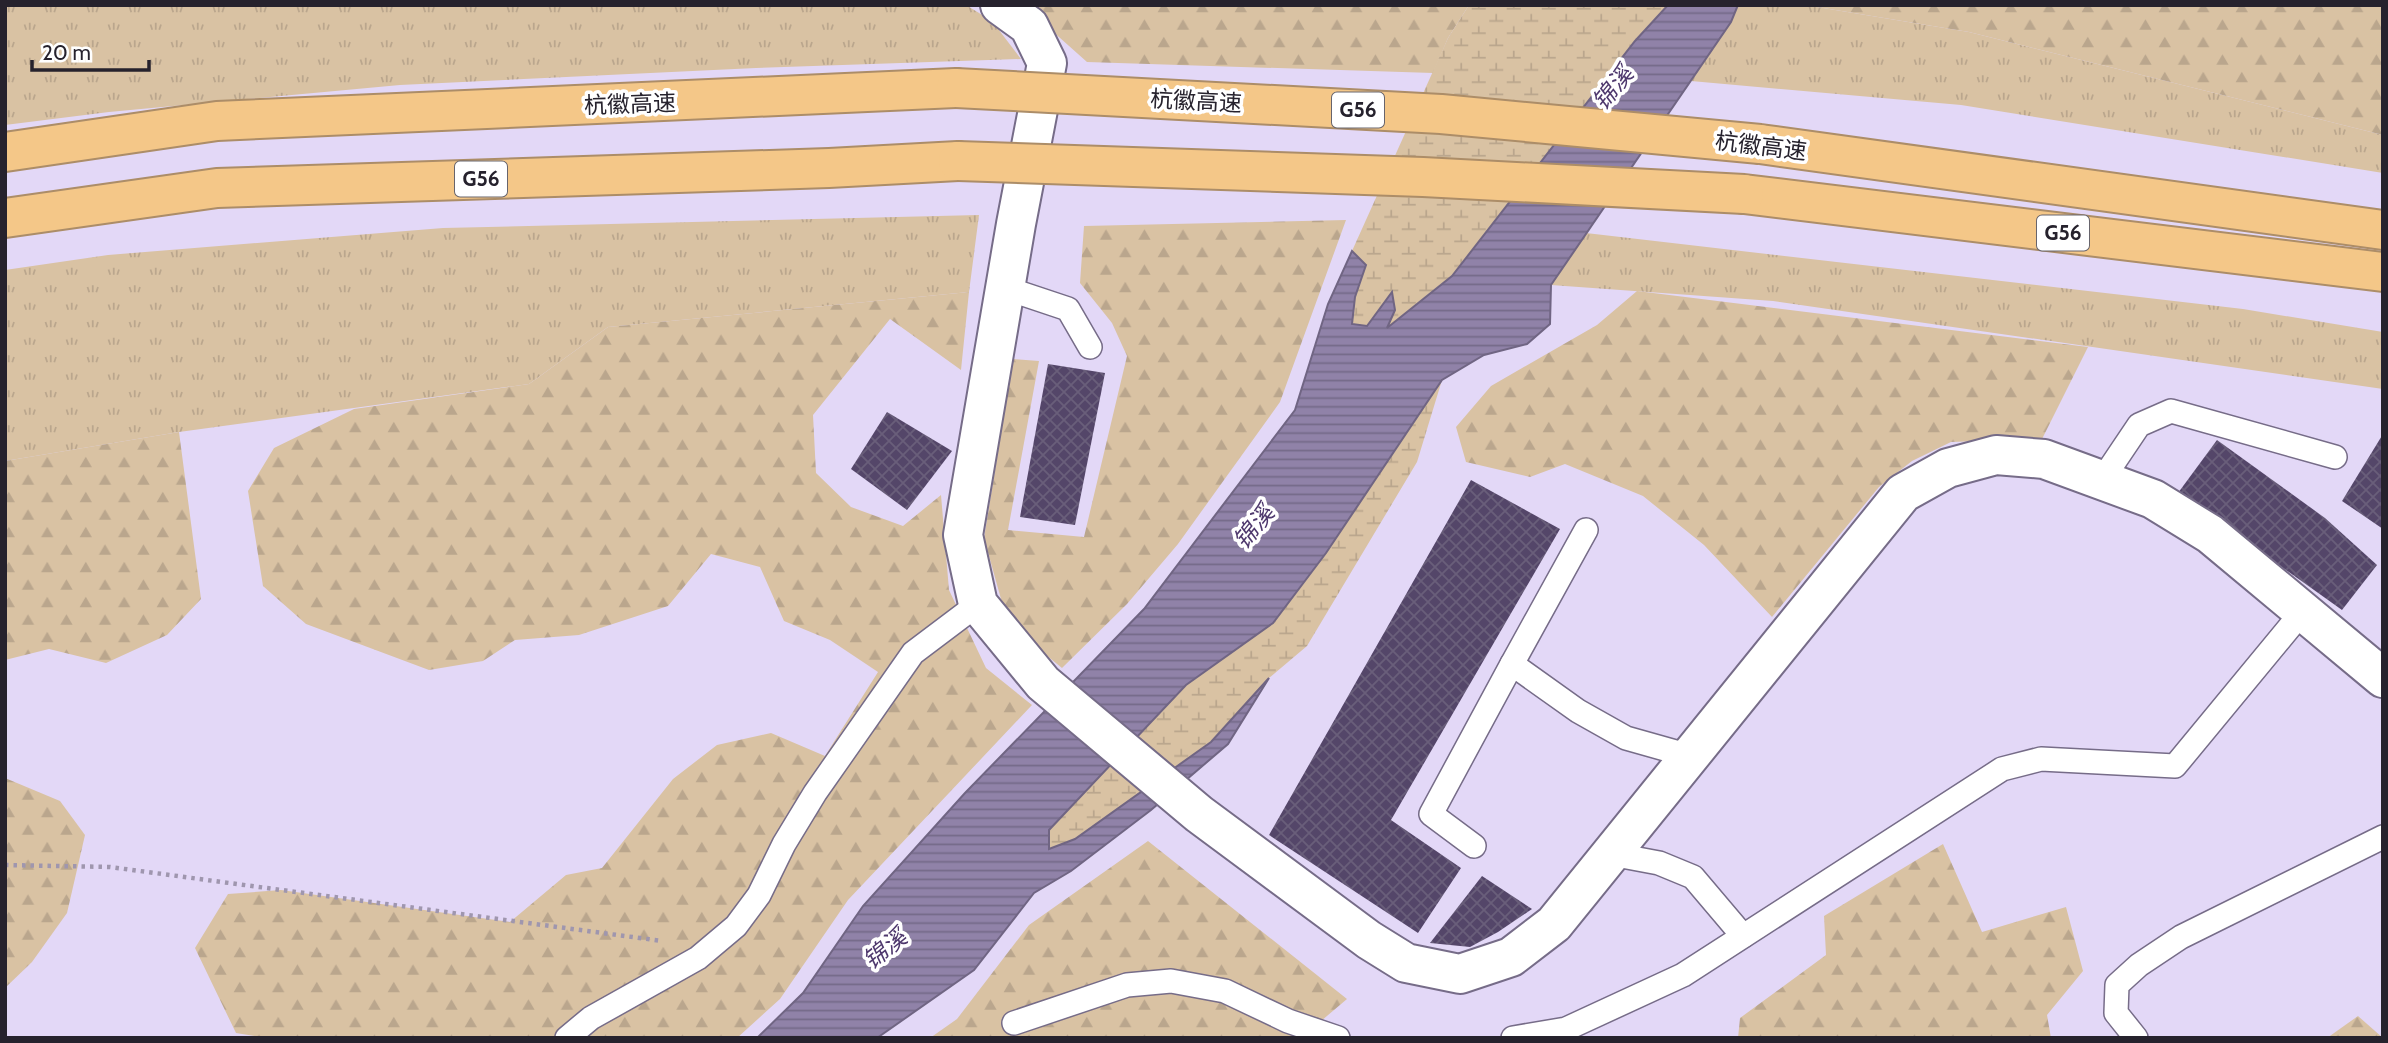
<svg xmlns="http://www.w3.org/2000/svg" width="2388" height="1043" font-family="Cabin,'Noto Sans SC',sans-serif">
  <defs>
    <pattern id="grass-tufts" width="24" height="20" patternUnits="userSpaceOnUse" patternTransform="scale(1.75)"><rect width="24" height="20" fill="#d9c2a3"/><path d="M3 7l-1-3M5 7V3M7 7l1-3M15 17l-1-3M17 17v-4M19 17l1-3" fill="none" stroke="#baa68d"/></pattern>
    <pattern id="forest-firs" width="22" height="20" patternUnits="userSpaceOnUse" patternTransform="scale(1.75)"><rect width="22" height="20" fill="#d9c2a3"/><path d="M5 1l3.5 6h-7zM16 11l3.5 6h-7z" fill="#baa68d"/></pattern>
    <pattern id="wetland-marsh" width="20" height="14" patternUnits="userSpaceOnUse" patternTransform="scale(1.75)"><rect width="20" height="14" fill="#d9c2a3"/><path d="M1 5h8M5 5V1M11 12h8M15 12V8" fill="none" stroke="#baa68d"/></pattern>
    <pattern id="water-rules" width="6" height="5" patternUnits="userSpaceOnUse" patternTransform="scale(1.75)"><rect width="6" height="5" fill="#9082a8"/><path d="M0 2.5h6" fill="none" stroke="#756a89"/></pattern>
    <pattern id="building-cross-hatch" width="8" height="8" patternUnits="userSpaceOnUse" patternTransform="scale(1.75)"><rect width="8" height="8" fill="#544669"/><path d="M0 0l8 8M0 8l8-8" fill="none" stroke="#695e7a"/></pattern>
  </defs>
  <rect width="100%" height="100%" fill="#e3d8f7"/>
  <g fill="url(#grass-tufts)">
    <polygon points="5,5 966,5 992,21 1021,59 756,68 400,85 109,112 5,125"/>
    <polygon points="1738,5 1805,5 1969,32 2383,135 2383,173 1961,105 1691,81 1731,22"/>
    <polygon points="979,215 969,292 608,327 529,384 179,432 5,461 5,270 108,255 443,228"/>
    <polygon points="1586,233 2243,309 2383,332 2383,389 1773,301 1551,285"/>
  </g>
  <g fill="url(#forest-firs)">
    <polygon points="1023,5 1469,5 1448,38 1433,73 1087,62"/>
    <polygon points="1805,5 2383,5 2383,135 1969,32"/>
    <polygon points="1346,220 1280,402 1178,544 1127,604 1062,668 1019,633 1001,599 984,538 1013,359 1039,361 1008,530 1084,537 1127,356 1112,323 1080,283 1084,226"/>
    <polygon points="1637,291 2088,347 2042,439 1951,442 1912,461 1879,487 1772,617 1704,545 1643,496 1565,464 1530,477 1466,462 1456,427 1491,386 1597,325"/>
    <polygon points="969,292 961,370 890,319 813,415 816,473 851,507 903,526 941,495 949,590 986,668 1032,705 848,900 780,999 737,1038 267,1038 236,1033 195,948 228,894 281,890 510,922 566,875 602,868 673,779 717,745 771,733 825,756 878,672 830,640 784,621 760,567 711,554 668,606 579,635 515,640 483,661 429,670 306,624 263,586 248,491 274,448 354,409 529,384 608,327"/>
    <polygon points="179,432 201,599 167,635 106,663 49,649 5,660 5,461"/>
    <polygon points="5,778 60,801 85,835 67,913 32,962 5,988"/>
    <polygon points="1148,841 1347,999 1301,1038 930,1038 957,1019 1029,925"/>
    <polygon points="1943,844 1982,932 2066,907 2083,971 2047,1015 2051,1038 1738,1038 1740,1018 1826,955 1824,916"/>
    <polygon points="2358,1016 2383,1038 2327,1038"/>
  </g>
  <g fill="url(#wetland-marsh)">
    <polygon points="1469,5 1668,5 1635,41 1452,276 1385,330 1352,324 1355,297 1366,266 1352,251 1448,38"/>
    <polygon points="1442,380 1417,462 1307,646 1269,678 1211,742 1075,839 1049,849 1049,830 1186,685 1273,623 1326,553"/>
  </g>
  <polygon fill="url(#water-rules)" stroke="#706583" stroke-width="2" points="1668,5 1738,5 1731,22 1551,285 1550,324 1527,344 1484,355 1442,380 1326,553 1273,623 1186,685 1049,830 1049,849 1075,839 1211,742 1269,678 1228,744 1151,810 1071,871 1034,893 974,970 877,1038 757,1038 803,993 863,906 965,793 1144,609 1295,410 1328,304 1352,251 1366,265 1355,297 1352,324 1367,326 1392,292 1395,310 1387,328 1452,276 1635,41"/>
  <g fill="url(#building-cross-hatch)">
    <polygon points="1048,364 1105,373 1075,525 1020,517"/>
    <polygon points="887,412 952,451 907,510 851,469"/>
    <polygon points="2383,434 2383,529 2342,501"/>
    <polygon points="2217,440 2325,518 2377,565 2342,610 2178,493"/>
    <polygon points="1471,480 1560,529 1391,820 1461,868 1418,933 1269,835"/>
    <polygon points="1482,876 1532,909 1498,932 1470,947 1430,943"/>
  </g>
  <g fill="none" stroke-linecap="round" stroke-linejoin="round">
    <defs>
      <g id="service">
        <polyline points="1005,288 1068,309 1090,347"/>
        <polyline points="2102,480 2139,425 2171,411 2335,457"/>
        <polyline points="1586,530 1512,664 1578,711 1626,738 1690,756"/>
        <polyline points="1474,846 1431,814 1512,664"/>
        <polyline points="1611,854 1659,863 1693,877 1743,936"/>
        <polyline points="1014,1023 1127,985 1171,981 1225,991 1288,1021 1338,1038"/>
        <polyline points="567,1038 591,1018 698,958 736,926 759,895 784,844 815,793 913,653 978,604"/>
        <polyline points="1513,1038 1566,1029 1683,975 2002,769 2041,759 2175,766 2303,611"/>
        <polyline points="2136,1038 2116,1013 2117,985 2139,965 2181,937 2383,837"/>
      </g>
      <polyline id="minor" points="1000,5 1029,26 1047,63 1016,224 963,535 978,604 1043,683 1199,814 1369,940 1406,963 1460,974 1511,957 1554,924 1903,493 1948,468 1996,455 2044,459 2153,499 2210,534 2383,678"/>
      <g id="motorway">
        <polyline points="1760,144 2383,230"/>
        <polyline points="5,152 217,121 956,88"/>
        <polyline points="1744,194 2383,272"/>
        <polyline points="5,218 217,188 829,168 958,161"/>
      </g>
    </defs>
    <use href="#service" stroke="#766c88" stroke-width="26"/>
    <use href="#minor" stroke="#766c88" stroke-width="42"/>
    <use href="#motorway" stroke="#ac8d68" stroke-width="42"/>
    <polyline stroke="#9f96ae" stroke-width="4.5" stroke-dasharray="3.5 5" stroke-linecap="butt" points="5,865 110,867 662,941"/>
    <use href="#service" stroke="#fff" stroke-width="23"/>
    <use href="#minor" stroke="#fff" stroke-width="38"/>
    <use href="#motorway" stroke="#f4c788" stroke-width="38"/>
    <defs>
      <g id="motorway-bridge">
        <polyline points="956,88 1441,114 1760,144"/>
        <polyline points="958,161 1423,177 1744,194"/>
      </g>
    </defs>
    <use href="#motorway-bridge" stroke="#ac8d68" stroke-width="42" stroke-linecap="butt"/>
    <use href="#motorway-bridge" stroke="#f4c788" stroke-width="38"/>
  </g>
  <g text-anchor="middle" stroke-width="7" stroke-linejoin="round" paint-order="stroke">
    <g fill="#fff" stroke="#67646c" stroke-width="2">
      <rect x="1332" y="92.5" width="52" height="35" rx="5"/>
      <rect x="455" y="161.5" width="52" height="35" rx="5"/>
      <rect x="2037" y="215.5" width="52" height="35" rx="5"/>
    </g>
    <g font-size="21" font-weight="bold" fill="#26222d">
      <text x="1358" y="117">G56</text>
      <text x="481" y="186">G56</text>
      <text x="2063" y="240">G56</text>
    </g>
    <g font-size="23" fill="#26222d" stroke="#fff">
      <text transform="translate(1196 101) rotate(3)" y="8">杭徽高速</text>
      <text transform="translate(630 104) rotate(-2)" y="8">杭徽高速</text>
      <text transform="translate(1761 146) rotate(7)" y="8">杭徽高速</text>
    </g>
    <g font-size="24" font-style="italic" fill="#4e386d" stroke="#fff">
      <text transform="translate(1613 88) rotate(-51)" y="8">锦溪</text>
      <text transform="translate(1254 527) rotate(-51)" y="8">锦溪</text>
      <text transform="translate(885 949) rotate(-39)" y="8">锦溪</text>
    </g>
  </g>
  <rect width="2388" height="1043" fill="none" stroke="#26222d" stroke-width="14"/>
  <path d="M32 60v10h117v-10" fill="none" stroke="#26222d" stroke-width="3.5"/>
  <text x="42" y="60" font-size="21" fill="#26222d" stroke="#ffffff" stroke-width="5" paint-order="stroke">20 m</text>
</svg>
